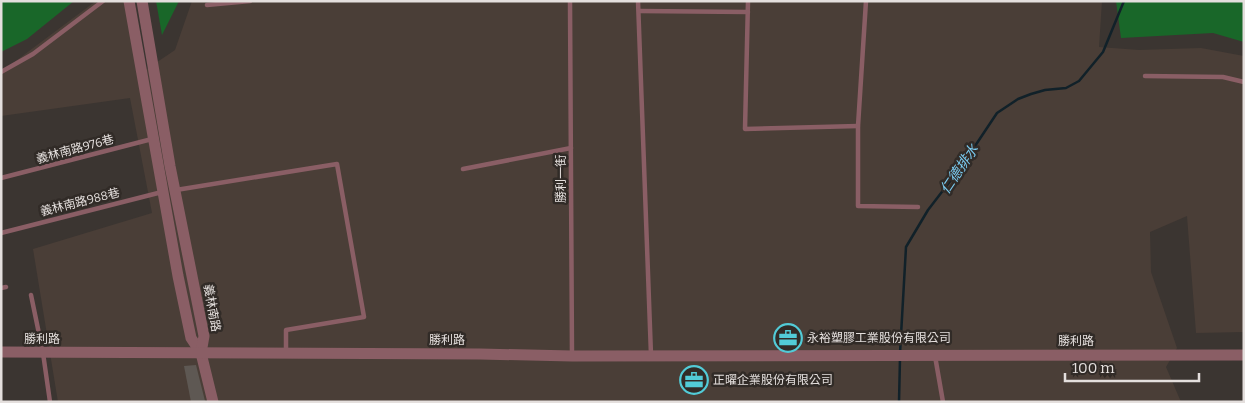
<svg xmlns="http://www.w3.org/2000/svg" width="1245" height="403" font-family="Bitter,'Noto Sans TC',serif">
  <rect width="100%" height="100%" fill="#3b3531"/>
  <polygon fill="#4a3e37" points="96,1 124,1 138,75 175,50 192,1 1102,1 1099,47 1139,50 1201,48 1244,56 1244,332 1196,333 1187,216 1150,232 1151,272 1177,348 1166,367 1181,402 58,402 33,249 152,213 130,98 1,116 1,72"/>
  <g fill="#196729">
    <polygon points="1,1 74,1 27,39 1,52"/>
    <polygon points="156,1 179,1 162,35"/>
    <polygon points="1116,1 1244,1 1244,42 1213,33 1121,38"/>
  </g>
  <g fill="none" stroke-linecap="round" stroke-linejoin="round">
    <g stroke="#112129" stroke-width="2.5">
      <polyline points="900,353 906,247 928,210 961,167 997,113 1018,99 1031,94 1045,90 1066,88 1079,81 1103,52 1124,1"/>
      <polyline points="899,402 900,358"/>
    </g>
  </g>
  <polygon fill="#5e5853" points="196,365 205,401 191,402 184,366"/>
  <g fill="none" stroke-linecap="round" stroke-linejoin="round">
    <g stroke="#8a5e65" stroke-width="4.5">
      <polyline points="570,1 572,355"/>
      <polyline points="638,1 651,355"/>
      <polyline points="748,1 745,129 858,126"/>
      <polyline points="866,1 858,126 858,206 918,207"/>
      <polyline points="207,5 250,1"/>
      <polyline points="639,11 748,12"/>
      <polyline points="1,72 33,54 103,1"/>
      <polyline points="1145,76 1223,77 1244,82"/>
      <polyline points="463,169 571,148"/>
      <polyline points="1,178 152,139"/>
      <polyline points="176,190 337,164 364,317 286,330 286,353"/>
      <polyline points="1,233 162,192"/>
      <polyline points="1,288 6,287"/>
      <polyline points="31,295 43,353 50,402"/>
      <polyline points="935,356 943,402"/>
    </g>
    <g stroke="#8a5e65" stroke-width="11">
      <polyline points="129,1 178,276 191,338 201,353 213,402"/>
      <polyline points="142,1 170,166 204,336 201,353"/>
      <polyline points="1,352 480,354 572,356 1244,355"/>
    </g>
  </g>
  <defs>
    <symbol id="office-ring" viewBox="-11 -11 22 22"><circle r="9.5" fill="#312b27" stroke="#52cbd7" stroke-width="1.5"/><path d="M-6-3h4V-5.5h4V-3h4V5H-6ZM-1-4.5V-3h2v-1.5ZM-6 0V1H6V0Z" fill="#52cbd7"/></symbol>
  </defs>
  <g fill-rule="evenodd">
    <use href="#office-ring" x="772" y="322" width="32" height="32"/>
    <use href="#office-ring" x="678" y="364" width="32" height="32"/>
  </g>
  <g text-anchor="middle" stroke-width="5" stroke-linejoin="round" paint-order="stroke">
    <g font-size="12" fill="#e4dfdd" stroke="#312b27">
      <text transform="translate(75 149) rotate(-15)" y="4">義林南路976巷</text>
      <text transform="translate(561 179) rotate(-90)" y="4">勝利一街</text>
      <text transform="translate(80 202) rotate(-14)" y="4">義林南路988巷</text>
      <text transform="translate(212 308) rotate(80)" y="4">義林南路</text>
      <text x="42" y="343">勝利路</text>
      <text x="447" y="344">勝利路</text>
      <text x="1076" y="345">勝利路</text>
    </g>
    <g font-size="12" fill="#e4dfdd" stroke="#312b27" text-anchor="start">
      <text x="807" y="342">永裕塑膠工業股份有限公司</text>
      <text x="713" y="384">正曜企業股份有限公司</text>
    </g>
    <g font-size="14" font-style="italic" fill="#7bccf2" stroke="#312b27">
      <text transform="translate(959 169) rotate(-56)" y="5">仁德排水</text>
    </g>
  </g>
  <rect width="1245" height="403" fill="none" stroke="#e4dfdd" stroke-width="5"/>
  <path d="M1065 373v8h134v-8" fill="none" stroke="#e4dfdd" stroke-width="2.5"/>
  <text x="1072" y="373" font-size="15" fill="#e4dfdd" stroke="#312b27" stroke-width="4" paint-order="stroke">100 m</text>
</svg>
